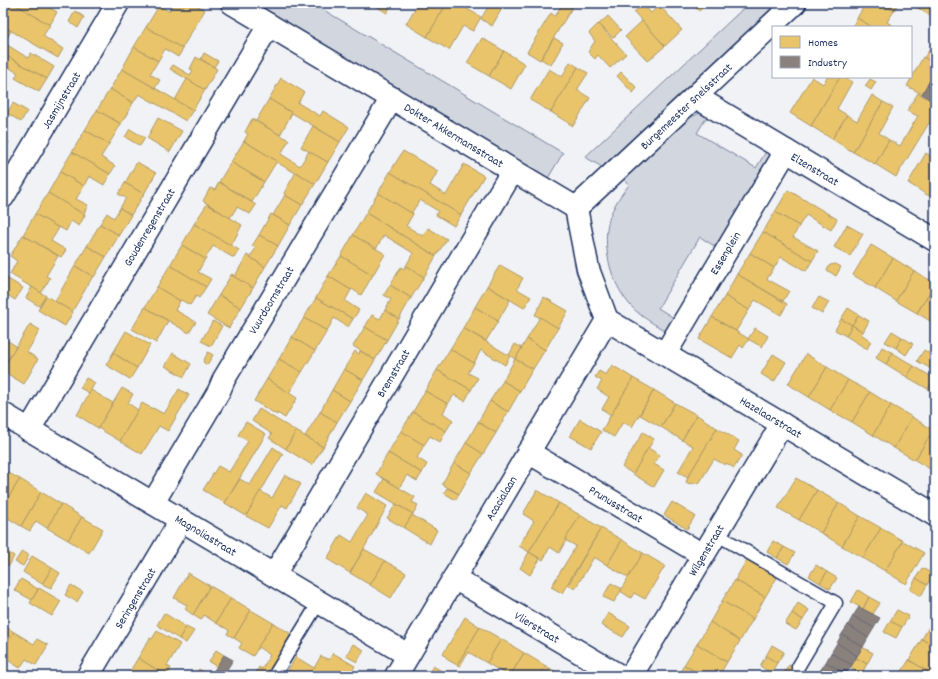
<svg xmlns="http://www.w3.org/2000/svg" width="938" height="679" font-family="Dekko,sans-serif">
  <rect width="100%" height="100%" fill="#f1f2f5"/>
  <filter id="ink" filterUnits="userSpaceOnUse"><feTurbulence type="fractalNoise" baseFrequency=".025" numOctaves="2"/><feDisplacementMap in="SourceGraphic" scale="8" xChannelSelector="R" yChannelSelector="G"/><feConvolveMatrix kernelMatrix="1 2 1 2 8 2 1 2 1" color-interpolation-filters="sRGB"/></filter>
  <g filter="url(#ink)">
    <g fill="#d2d6df" stroke="#76829e">
      <polygon points="255,3 312,3 563,153 548,178"/>
      <polygon points="749,3 777,3 602,167 585,157"/>
      <path d="M700 113 708 115 697 133 756 168 767 150 772 154 716 247 700 237 658 308 674 318 666 331C654 324 641 317 631 306 613 286 604 256 607 229 609 212 619 197 629 185L624 179 691 117Z"/>
    </g>
    <g fill="#e9c46a" stroke="#ab9766">
      <polygon points="3,3 13,3 50,25 43,36 63,49 58,58 3,26"/>
      <polygon points="13,3 42,3 57,12 50,25"/>
      <polygon points="174,3 193,3 205,10 182,48 183,49 146,27 159,6 169,11"/>
      <polygon points="371,3 392,3 387,13"/>
      <polygon points="418,3 425,3 433,8 436,3 447,3 427,37 406,24"/>
      <polygon points="447,3 457,3 481,17 473,31 463,26 449,50 427,37"/>
      <polygon points="490,3 505,3 492,26 481,19"/>
      <polygon points="563,3 575,3 540,60 527,52 551,13 555,16"/>
      <polygon points="691,3 708,3 699,11"/>
      <polygon points="866,3 881,3 894,11 887,22 895,27 872,27 857,18"/>
      <polygon points="881,3 898,3 894,11"/>
      <polygon points="910,3 931,3 935,5 935,19"/>
      <polygon points="643,4 651,13 659,5 682,30 665,46 634,12"/>
      <polygon points="75,11 84,17 78,28 69,22"/>
      <polygon points="608,16 621,30 613,38 599,24"/>
      <polygon points="857,18 872,27 852,27"/>
      <polygon points="642,21 665,46 648,61 625,37"/>
      <polygon points="598,24 626,54 610,68 598,55 595,59 588,52 595,41 589,33"/>
      <polygon points="3,26 11,31 4,43 28,58 31,53 54,67 47,79 3,54"/>
      <polygon points="146,27 183,49 178,57 165,49 158,61 134,47"/>
      <polygon points="482,38 504,51 489,76 467,63"/>
      <polygon points="554,38 563,43 560,47 561,47 551,65 541,59"/>
      <polygon points="134,47 158,61 150,74 160,80 155,88 122,69"/>
      <polygon points="931,47 935,49 935,64 924,58"/>
      <polygon points="504,51 525,64 511,89 489,76"/>
      <polygon points="204,53 218,61 214,67 201,59"/>
      <polygon points="3,54 47,79 39,92 15,78 18,73 3,64"/>
      <polygon points="196,57 217,69 205,90 170,69 173,65 190,75 193,70 190,69"/>
      <polygon points="923,57 935,64 935,73 922,94 907,86"/>
      <polygon points="570,62 578,67 551,112 530,100 549,69 562,77"/>
      <polygon points="578,67 588,73 577,90 590,98 573,126 551,112"/>
      <polygon points="122,69 193,110 186,121 139,94 133,103 110,89"/>
      <polygon points="621,72 637,88 633,93 617,76"/>
      <polygon points="812,77 823,84 827,77 840,77 811,126 790,113"/>
      <polygon points="840,77 843,77 852,82 837,109 847,115 832,139 811,126"/>
      <polygon points="281,78 304,92 298,103 320,116 323,111 349,127 340,142 269,99"/>
      <polygon points="187,79 205,90 193,110 175,100"/>
      <polygon points="870,79 876,82 871,90 865,86"/>
      <polygon points="110,89 133,103 121,124 97,110"/>
      <polygon points="918,93 935,103 935,123 933,125 929,123 896,177 875,164 889,140 900,146 918,116 907,111"/>
      <polygon points="872,95 883,102 853,152 832,139 847,115 857,121"/>
      <polygon points="269,99 292,113 280,135 256,121"/>
      <polygon points="883,102 893,107 879,133 889,140 875,164 853,152"/>
      <polygon points="13,103 27,111 21,122 7,113"/>
      <polygon points="97,110 121,124 109,144 85,130"/>
      <polygon points="158,118 182,131 170,152 147,138"/>
      <polygon points="252,119 289,140 281,154 300,166 309,151 328,162 315,184 276,162 277,161 244,141 248,134 245,132"/>
      <polygon points="313,126 340,142 328,162 301,147"/>
      <polygon points="130,129 145,138 140,146 125,137"/>
      <polygon points="85,130 109,144 101,157 115,166 110,174 72,152"/>
      <polygon points="3,138 9,142 3,153"/>
      <polygon points="244,141 277,161 264,182 231,162"/>
      <polygon points="403,151 438,171 430,185 446,195 464,164 484,176 461,215 390,172"/>
      <polygon points="72,152 110,174 104,185 89,176 84,186 60,172"/>
      <polygon points="926,153 935,159 935,187 929,196 908,183"/>
      <polygon points="137,162 156,173 144,194 125,183"/>
      <polygon points="231,162 264,182 252,202 219,182"/>
      <polygon points="60,172 84,186 76,199 88,205 84,213 85,215 48,193"/>
      <polygon points="296,172 315,184 302,205 285,195 284,193"/>
      <polygon points="390,172 461,215 454,226 436,215 438,211 420,200 412,212 413,214 378,193"/>
      <polygon points="219,182 256,205 250,214 237,207 230,218 203,201 210,188 215,190"/>
      <polygon points="125,183 144,194 131,215 120,208 126,198 118,194"/>
      <polygon points="788,190 837,219 831,230 806,215 799,226 775,212"/>
      <polygon points="48,193 85,215 79,226 71,221 66,231 59,227 59,228 35,214"/>
      <polygon points="378,193 413,214 406,226 423,236 428,228 447,239 436,256 366,213"/>
      <polygon points="285,195 302,205 290,225 273,215"/>
      <polygon points="207,204 242,225 231,246 194,224"/>
      <polygon points="120,208 131,215 119,235 100,224 107,213 114,218"/>
      <polygon points="775,212 799,226 793,237 818,251 812,261 763,232"/>
      <polygon points="366,213 436,256 424,277 406,266 413,253 384,235 376,249 353,235"/>
      <polygon points="35,214 59,228 51,241 66,250 61,257 23,235"/>
      <polygon points="271,214 290,225 278,246 259,235"/>
      <polygon points="100,224 119,235 106,257 87,246"/>
      <polygon points="194,224 239,250 234,258 213,246 205,259 182,245"/>
      <polygon points="847,225 863,234 850,256 834,247"/>
      <polygon points="763,232 812,261 806,271 781,257 774,268 750,253"/>
      <polygon points="23,235 58,256 46,276 50,278 41,293 10,274 17,261 10,256"/>
      <polygon points="259,235 278,246 265,267 250,257 256,248 252,246"/>
      <polygon points="353,235 385,254 373,275 341,256"/>
      <polygon points="182,245 205,259 198,272 211,279 206,287 170,265"/>
      <polygon points="871,245 893,258 875,288 853,275"/>
      <polygon points="87,246 106,257 94,277 75,266"/>
      <polygon points="750,253 774,268 767,279 789,291 783,301 737,274"/>
      <polygon points="247,255 265,267 253,288 231,275 232,274 235,276"/>
      <polygon points="341,256 373,275 361,295 352,289 351,290 328,276"/>
      <polygon points="893,258 914,271 896,301 875,288"/>
      <polygon points="836,264 841,267 836,276 827,270 830,265"/>
      <polygon points="170,265 206,287 199,298 196,296 190,305 181,300 180,301 157,287"/>
      <polygon points="500,265 523,278 517,289 531,297 524,308 487,286"/>
      <polygon points="75,266 94,277 93,276 72,312 55,301"/>
      <polygon points="406,266 424,277 411,298 390,285 401,267 404,269"/>
      <polygon points="914,271 935,283 917,313 896,301"/>
      <polygon points="737,274 787,304 781,315 755,300 749,310 725,296"/>
      <polygon points="231,275 253,288 241,308 219,295"/>
      <polygon points="3,276 23,288 15,300 3,292"/>
      <polygon points="328,276 351,290 345,301 359,310 353,319 316,298"/>
      <polygon points="935,284 935,324 917,313"/>
      <polygon points="390,285 411,298 399,319 385,310 391,299 384,295"/>
      <polygon points="487,286 510,300 498,321 475,307"/>
      <polygon points="32,287 46,296 39,306 26,298"/>
      <polygon points="157,287 180,301 175,310 196,322 189,333 145,307"/>
      <polygon points="219,295 241,308 229,328 207,315"/>
      <polygon points="46,296 73,312 65,326 38,310"/>
      <polygon points="725,296 749,310 736,331 712,317"/>
      <polygon points="544,297 568,311 558,328 535,315"/>
      <polygon points="819,297 829,302 822,314 812,308"/>
      <polygon points="316,298 353,319 348,327 334,318 327,331 304,318"/>
      <polygon points="145,307 168,321 156,343 132,329"/>
      <polygon points="475,307 498,321 486,341 463,328"/>
      <polygon points="848,308 859,315 852,325 841,319"/>
      <polygon points="385,310 399,319 387,340 365,327 372,315 380,319"/>
      <polygon points="859,315 869,321 863,332 852,325"/>
      <polygon points="540,317 558,328 545,350 527,339"/>
      <polygon points="712,317 749,339 743,348 740,345 732,358 699,339"/>
      <polygon points="304,318 327,331 315,351 292,337"/>
      <polygon points="841,319 852,325 846,336 835,330"/>
      <polygon points="213,321 222,326 211,346 201,341"/>
      <polygon points="30,324 40,330 27,352 38,359 24,384 3,371 3,369"/>
      <polygon points="852,325 863,332 861,334 871,341 867,349 846,336"/>
      <polygon points="365,327 387,340 375,360 353,346"/>
      <polygon points="463,328 510,356 505,365 481,350 474,363 450,349"/>
      <polygon points="755,328 768,336 762,347 748,339"/>
      <polygon points="126,331 150,345 137,368 113,353"/>
      <polygon points="892,331 902,337 896,348 885,342"/>
      <polygon points="292,337 315,351 302,372 279,359"/>
      <polygon points="902,337 913,344 906,355 896,348"/>
      <polygon points="3,338 16,346 3,369"/>
      <polygon points="527,339 545,350 533,369 515,359"/>
      <polygon points="515,344 522,348 515,359 509,355"/>
      <polygon points="882,347 893,353 886,364 876,358"/>
      <polygon points="450,349 474,363 468,373 478,378 471,390 437,370"/>
      <polygon points="924,350 935,357 935,371 917,361"/>
      <polygon points="355,351 359,354 360,351 375,360 363,380 344,369"/>
      <polygon points="208,352 213,355 207,365 203,362"/>
      <polygon points="113,353 137,368 130,379 106,365"/>
      <polygon points="173,353 191,364 184,377 165,366"/>
      <polygon points="893,353 914,366 907,377 886,364"/>
      <polygon points="773,354 786,362 774,382 761,374"/>
      <polygon points="806,354 827,367 809,397 788,384"/>
      <polygon points="279,359 302,372 289,393 267,379"/>
      <polygon points="515,359 533,369 520,391 503,381"/>
      <polygon points="612,365 633,378 607,422 611,415 602,409 609,397 597,389 602,381 595,377 599,371 606,375"/>
      <polygon points="914,366 935,379 928,389 907,377"/>
      <polygon points="827,367 848,380 830,410 809,397"/>
      <polygon points="344,369 363,380 350,401 332,390"/>
      <polygon points="437,370 471,390 465,401 454,395 448,404 425,391"/>
      <polygon points="86,378 95,383 89,393 80,388"/>
      <polygon points="633,378 654,390 632,427 623,422 614,437 602,430"/>
      <polygon points="267,379 297,398 285,418 277,413 277,415 254,401"/>
      <polygon points="935,379 935,393 928,389"/>
      <polygon points="848,380 870,392 852,422 830,410"/>
      <polygon points="503,381 520,391 508,412 490,401"/>
      <polygon points="122,388 133,394 128,403 138,410 120,441 98,428"/>
      <polygon points="179,389 189,395 168,431 159,426 142,454 120,441 142,403 153,409 153,408 164,414"/>
      <polygon points="91,390 113,403 98,428 77,415"/>
      <polygon points="332,390 350,401 337,422 320,412"/>
      <polygon points="654,390 675,403 661,427 640,415"/>
      <polygon points="425,391 448,404 443,413 453,420 446,431 413,412"/>
      <polygon points="870,392 891,405 873,435 852,422"/>
      <polygon points="490,401 508,412 496,433 478,422"/>
      <polygon points="675,403 697,415 682,440 661,427"/>
      <polygon points="891,405 912,417 894,448 873,435"/>
      <polygon points="259,409 296,431 286,449 269,438 272,434 252,421"/>
      <polygon points="320,412 337,422 323,447 305,436"/>
      <polygon points="413,412 446,431 440,442 430,436 424,445 401,431"/>
      <polygon points="697,415 717,428 688,477 678,472 693,446 682,440"/>
      <polygon points="912,417 933,430 915,460 894,448"/>
      <polygon points="580,419 601,432 591,448 570,436"/>
      <polygon points="246,422 266,434 225,503 203,490 218,466 229,472 248,441 238,435"/>
      <polygon points="478,422 496,433 483,454 466,443"/>
      <polygon points="717,428 739,441 734,450 742,455 734,468 726,463 725,465 714,459 700,482 690,484 686,482 688,477"/>
      <polygon points="933,430 935,431 935,472 915,460"/>
      <polygon points="296,431 323,447 312,465 286,449"/>
      <polygon points="401,431 424,445 417,458 427,464 422,473 388,453"/>
      <polygon points="643,432 654,439 633,474 622,467"/>
      <polygon points="466,443 483,454 471,473 454,463"/>
      <polygon points="273,447 283,454 246,516 225,503 240,479 250,485"/>
      <polygon points="648,448 660,455 654,464 664,470 654,487 633,474"/>
      <polygon points="388,453 422,473 417,481 407,475 399,488 376,474"/>
      <polygon points="454,463 471,473 459,494 442,484"/>
      <polygon points="3,470 20,479 5,503 3,502"/>
      <polygon points="285,475 301,484 287,508 282,505 268,528 246,516 260,491 272,498"/>
      <polygon points="796,478 817,490 799,520 778,508"/>
      <polygon points="20,479 41,492 21,526 3,515 3,506"/>
      <polygon points="384,479 415,497 412,502 418,505 413,514 376,492"/>
      <polygon points="447,488 459,494 456,500 444,493"/>
      <polygon points="537,490 559,503 529,552 519,546 534,521 523,514"/>
      <polygon points="817,490 839,503 821,533 799,520"/>
      <polygon points="41,492 61,504 47,528 36,521 30,531 21,526"/>
      <polygon points="366,493 387,506 370,538 350,573 327,559 341,535 352,542 368,515 357,508"/>
      <polygon points="672,502 695,516 687,529 664,515"/>
      <polygon points="559,503 580,515 559,553 550,547 543,560 529,552"/>
      <polygon points="839,503 860,516 842,546 821,533"/>
      <polygon points="61,504 82,517 68,540 47,528"/>
      <polygon points="396,504 413,514 404,528 387,518"/>
      <polygon points="412,515 437,530 430,544 404,528"/>
      <polygon points="580,515 601,528 562,593 551,587 576,546 565,540"/>
      <polygon points="860,516 881,528 863,558 842,546"/>
      <polygon points="82,517 103,529 89,553 68,540"/>
      <polygon points="601,528 622,540 607,565 594,557 575,589 568,585"/>
      <polygon points="881,528 903,541 885,571 863,558"/>
      <polygon points="622,540 643,553 629,578 607,565"/>
      <polygon points="773,541 784,547 777,558 767,552"/>
      <polygon points="903,541 924,553 906,584 885,571"/>
      <polygon points="784,547 795,553 788,564 777,558"/>
      <polygon points="364,549 385,561 370,585 350,573"/>
      <polygon points="6,551 14,556 9,566 3,562 3,556"/>
      <polygon points="22,551 29,555 23,566 15,562"/>
      <polygon points="529,552 540,559 530,575 520,568"/>
      <polygon points="643,553 665,566 645,599 634,593 631,598 620,591"/>
      <polygon points="32,556 52,568 42,584 23,572"/>
      <polygon points="748,558 778,576 765,597 735,580"/>
      <polygon points="385,561 406,573 391,598 370,585"/>
      <polygon points="816,565 827,572 820,583 809,576"/>
      <polygon points="52,568 60,573 51,588 42,584"/>
      <polygon points="922,568 933,574 927,585 916,578"/>
      <polygon points="827,572 837,578 830,589 820,583"/>
      <polygon points="188,573 210,586 193,615 185,609 187,605 174,598"/>
      <polygon points="916,578 927,585 921,596 910,590"/>
      <polygon points="21,579 38,589 32,600 14,590"/>
      <polygon points="735,580 765,597 753,619 722,601"/>
      <polygon points="611,583 622,589 614,602 603,597"/>
      <polygon points="71,585 83,592 77,602 65,595"/>
      <polygon points="210,586 231,598 216,623 204,615 201,620 193,615"/>
      <polygon points="39,588 61,601 52,616 30,603"/>
      <polygon points="858,590 869,597 863,609 851,602"/>
      <polygon points="869,597 880,603 873,614 863,609"/>
      <polygon points="231,598 251,610 234,638 227,634 229,630 216,623"/>
      <polygon points="722,601 753,619 740,641 710,622"/>
      <polygon points="798,603 809,610 803,620 792,613"/>
      <polygon points="251,610 273,623 253,656 239,648 242,643 234,638"/>
      <polygon points="897,610 909,616 902,627 890,621"/>
      <polygon points="164,613 186,627 179,639 157,625"/>
      <polygon points="608,613 630,626 623,637 601,625"/>
      <polygon points="792,613 803,620 796,630 785,624"/>
      <polygon points="465,617 480,627 457,665 448,660 446,657 443,654"/>
      <polygon points="934,618 935,618 935,647 922,639"/>
      <polygon points="890,621 902,627 896,638 884,632"/>
      <polygon points="710,622 740,641 727,662 697,644"/>
      <polygon points="273,623 293,635 269,676 254,676 259,667 262,669 270,655 258,647"/>
      <polygon points="3,625 14,632 3,649"/>
      <polygon points="186,627 194,631 186,643 179,639"/>
      <polygon points="480,627 501,639 487,663 468,652 460,666 457,665"/>
      <polygon points="157,631 180,644 167,666 171,668 167,676 138,658 150,638 152,639"/>
      <polygon points="14,632 34,644 37,639 48,645 36,665 26,659 20,668 3,657 3,649"/>
      <polygon points="501,639 524,653 510,676 508,676 487,663"/>
      <polygon points="922,639 935,647 935,676 909,660"/>
      <polygon points="353,644 364,650 357,662 346,656"/>
      <polygon points="697,644 727,662 719,676 703,676 684,665"/>
      <polygon points="772,645 784,652 777,663 766,656"/>
      <polygon points="862,647 873,653 867,664 856,658"/>
      <polygon points="216,650 224,655 217,666 216,666 209,662"/>
      <polygon points="333,653 355,666 349,676 299,676 288,670 296,657 314,668 321,656 329,660"/>
      <polygon points="524,653 546,666 540,676 510,676"/>
      <polygon points="766,656 777,663 771,673 760,666"/>
      <polygon points="138,658 167,676 127,676"/>
      <polygon points="856,658 867,664 861,675 850,668"/>
      <polygon points="909,660 935,676 899,676"/>
      <polygon points="684,665 703,676 678,676"/>
      <polygon points="789,665 799,671 796,676 782,676"/>
      <polygon points="433,666 450,676 427,676"/>
      <polygon points="546,666 563,676 540,676"/>
      <polygon points="199,669 210,676 195,676"/>
      <polygon points="288,670 299,676 284,676"/>
    </g>
    <g fill="#8a817c" stroke="#696873">
      <polygon points="933,76 935,78 935,90 927,85"/>
      <polygon points="927,85 935,90 935,103 922,94"/>
      <polygon points="859,607 880,618 874,628 853,616"/>
      <polygon points="853,616 874,628 868,638 848,625"/>
      <polygon points="848,625 868,638 863,647 842,634"/>
      <polygon points="842,634 863,647 857,656 837,643"/>
      <polygon points="837,643 857,656 852,665 831,653"/>
      <polygon points="831,653 852,665 846,674 826,662"/>
      <polygon points="224,655 233,660 226,671 234,676 211,675"/>
      <polygon points="826,662 846,674 845,676 829,676 820,671"/>
    </g>
    <g fill="none" stroke-linecap="round" stroke-linejoin="round">
      <defs>
        <g id="lane">
          <polyline points="716,534 836,603 798,667"/>
          <polyline points="274,676 319,602"/>
        </g>
        <g id="street">
          <polyline points="232,3 576,208 588,269 607,320"/>
          <polyline points="696,97 935,240"/>
          <polyline points="3,197 118,3"/>
          <polyline points="576,208 795,3"/>
          <polyline points="607,320 935,515"/>
          <polyline points="665,354 786,151"/>
          <polyline points="3,414 408,655"/>
          <polyline points="29,430 269,25"/>
          <polyline points="528,452 703,555"/>
          <polyline points="153,503 219,391 224,379 392,98"/>
          <polyline points="274,575 513,170"/>
          <polyline points="454,578 620,676"/>
          <polyline points="88,676 181,520"/>
          <polyline points="396,676 607,320"/>
          <polyline points="631,676 782,424"/>
        </g>
      </defs>
      <use href="#lane" stroke="#1b2f5e" stroke-width="15"/>
      <use href="#street" stroke="#1b2f5e" stroke-width="25"/>
      <use href="#lane" stroke="#fff" stroke-width="12"/>
      <use href="#street" stroke="#fff" stroke-width="22"/>
    </g>
  </g>
  <g text-anchor="middle" stroke-width="4" stroke-linejoin="round" paint-order="stroke">
    <g font-size="12" fill="#1b2f5e" stroke="#fff">
      <text transform="translate(61 100) rotate(-59)" y="4">Jasmijnstraat</text>
      <text transform="translate(686 106) rotate(-43)" y="4">Burgemeester Snelsstraat</text>
      <text transform="translate(454 135) rotate(31)" y="4">Dokter Akkermansstraat</text>
      <text transform="translate(815 169) rotate(31)" y="4">Elzenstraat</text>
      <text transform="translate(149 227) rotate(-59)" y="4">Goudenregenstraat</text>
      <text transform="translate(725 253) rotate(-59)" y="4">Essenplein</text>
      <text transform="translate(271 300) rotate(-59)" y="4">Vuurdoornstraat</text>
      <text transform="translate(393 373) rotate(-59)" y="4">Bremstraat</text>
      <text transform="translate(771 417) rotate(31)" y="4">Hazelaarstraat</text>
      <text transform="translate(501 498) rotate(-59)" y="4">Acacialaan</text>
      <text transform="translate(616 504) rotate(31)" y="4">Prunusstraat</text>
      <text transform="translate(206 535) rotate(31)" y="4">Magnoliastraat</text>
      <text transform="translate(706 550) rotate(-59)" y="4">Wilgenstraat</text>
      <text transform="translate(135 598) rotate(-59)" y="4">Seringenstraat</text>
      <text transform="translate(537 627) rotate(31)" y="4">Vlierstraat</text>
    </g>
  </g>
  <rect width="938" height="679" fill="none" stroke="#fff" stroke-width="16"/>
  <rect x="8" y="8" width="922" height="663" fill="none" stroke="#1b2f5e" stroke-width="1.5" filter="url(#ink)"/>
  <rect x="772" y="26" width="140" height="52" fill="#ffffff" stroke="#a4acbf"/>
  <rect x="780" y="36" width="20" height="12" fill="#e9c46a" stroke="#a4acbf"/>
  <text x="808" y="46" font-size="12" fill="#1b2f5e">Homes</text>
  <rect x="780" y="56" width="20" height="12" fill="#8a817c" stroke="#a4acbf"/>
  <text x="808" y="66" font-size="12" fill="#1b2f5e">Industry</text>
</svg>
